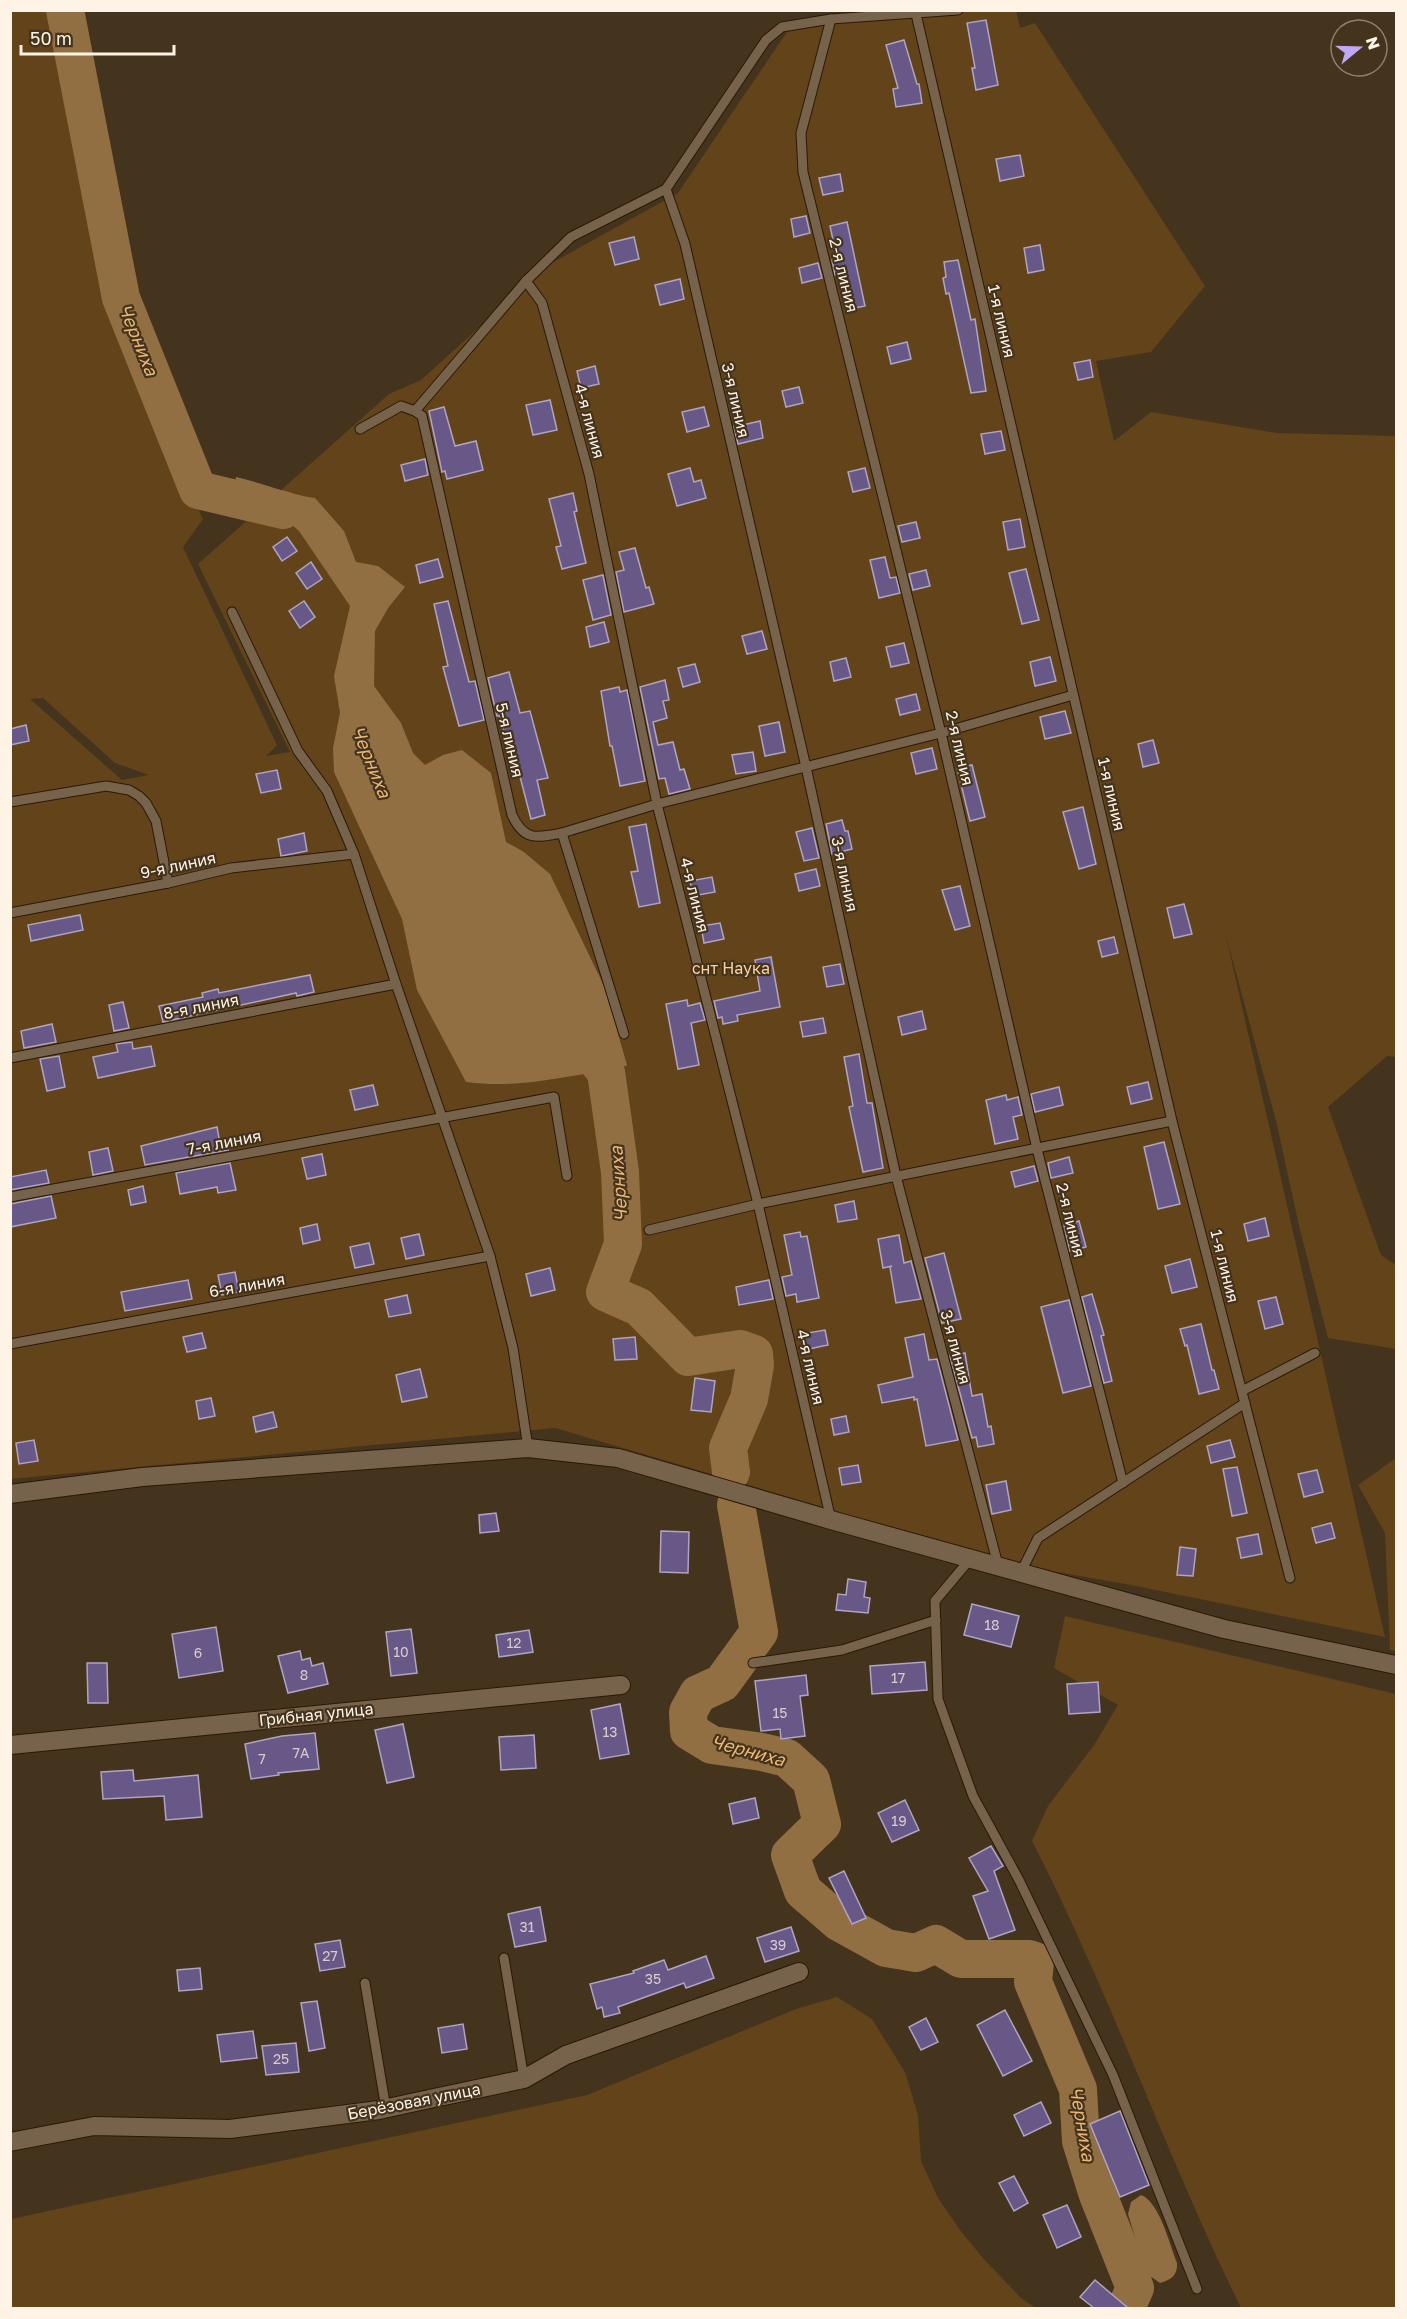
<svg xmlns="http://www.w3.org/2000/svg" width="1407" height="2319" font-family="'Golos Text',sans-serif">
  <rect width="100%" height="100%" fill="#44331d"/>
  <g fill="#62431a" fill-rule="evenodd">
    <path d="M1016 10 1020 28 1035 23 1205 286 1151 352 1096 361 1114 441 1151 412 1277 433 1396 436V1057L1387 1056 1328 1107 1381 1255 1396 1265V1349L1328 1338 1300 1230 1276 1121 1226 936 1385 1637 1131 1585 989 1560 830 1509 555 1428 11 1479V11H46L65 65 118 334 203 519 183 547 277 745 266 756 290 752 198 564 389 394 421 380 548 265 678 193 793 23 943 11ZM43 698 115 763 149 775 122 780 30 699Z"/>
    <polygon points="1396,1458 1396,1651 1390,1650 1385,1533 1358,1485"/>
    <path d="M1065 1616 1396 1694V2308H1241C1166 2155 1110 1993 1032 1841L1048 1806 1094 1745 1118 1705 1054 1668Z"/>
    <polygon points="837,1997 872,2019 905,2072 918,2115 921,2161 938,2198 960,2230 983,2258 1021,2298 1036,2308 11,2308 11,2219 587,2095 796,2009"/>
  </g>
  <g fill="#926e43">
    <path d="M236 477C263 483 287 494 315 498L344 531 356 562 378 566 405 587 388 608 375 631 374 686 401 723 413 753 425 765 443 755 462 750 491 773 506 842 524 852 550 874 605 988 627 1065C611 1073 607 1070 591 1073 546 1080 512 1088 466 1082L417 990 402 919 334 772 333 748 340 713 334 676 350 606 299 531 286 520 232 498Z"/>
    <path d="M1141 2195C1159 2201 1170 2245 1177 2263 1178 2275 1171 2280 1160 2283L1150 2276 1143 2264 1128 2214 1131 2202Z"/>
  </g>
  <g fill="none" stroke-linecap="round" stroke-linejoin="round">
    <g stroke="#926e43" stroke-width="38">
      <polyline points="65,10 121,298 198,490 283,510"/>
      <polyline points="573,1031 606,1072 620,1172 623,1244 605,1292 639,1307 688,1357 740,1349 754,1354 755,1365 749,1399 728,1448 731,1472"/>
      <polyline points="736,1505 759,1632 722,1683 698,1694 688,1712 689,1731 712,1745 762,1752 787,1758 811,1780 822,1824 790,1855 803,1891 839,1922 886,1948 916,1953 936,1944 961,1959 1029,1959 1035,1961 1033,1982 1078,2089 1081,2141 1098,2195 1135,2288 1126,2308"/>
    </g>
  </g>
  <g fill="#685887" stroke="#aea5c2" stroke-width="1.5">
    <polygon points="986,20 998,85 976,90 972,68 975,68 967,23"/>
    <polygon points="904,40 917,84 919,84 922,103 896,107 893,89 898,88 886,45"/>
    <polygon points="1020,155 1024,176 1000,181 996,159"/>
    <polygon points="840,174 843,191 823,195 819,178"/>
    <polygon points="806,216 810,233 794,237 791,219"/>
    <polygon points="847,222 865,306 850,309 842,274 835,275 832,260 837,259 830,226"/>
    <polygon points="634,237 639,259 615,265 609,243"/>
    <polygon points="1040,245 1044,270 1028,273 1024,248"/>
    <polygon points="958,260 971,320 975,319 986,391 971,393 949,293 946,294 943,278 946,277 944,262"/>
    <polygon points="818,263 822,278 802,283 799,268"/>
    <polygon points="680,279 684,299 660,305 655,285"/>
    <polygon points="907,342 911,359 891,364 887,347"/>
    <polygon points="1090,360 1093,377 1078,380 1074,363"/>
    <polygon points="595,366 599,384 581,388 577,371"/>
    <polygon points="799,387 803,403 786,407 782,391"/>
    <polygon points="550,400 557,430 533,435 526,405"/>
    <polygon points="444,407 455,446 476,441 483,470 447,479 445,471 442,472 429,411"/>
    <polygon points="704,407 709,426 687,432 682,412"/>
    <polygon points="760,421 763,438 738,444 734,427"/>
    <polygon points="1001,431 1005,450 985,454 981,434"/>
    <polygon points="425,459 428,475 405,481 401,465"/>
    <polygon points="690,468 694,482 701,480 706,498 677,506 668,474"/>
    <polygon points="865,468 870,488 853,492 848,472"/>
    <polygon points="573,493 577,511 574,512 586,563 562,569 556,547 561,546 549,499"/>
    <polygon points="1020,519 1025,547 1008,550 1003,522"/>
    <polygon points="916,522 920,538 902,542 898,526"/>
    <polygon points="287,537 297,551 282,561 273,547"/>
    <polygon points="635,548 646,588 649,587 654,604 624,612 616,572 624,570 619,552"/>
    <polygon points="885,557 890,578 896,577 900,593 879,598 870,560"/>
    <polygon points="438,559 443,577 420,583 416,565"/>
    <polygon points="311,562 322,579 307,589 296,573"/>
    <polygon points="1026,569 1039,620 1022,624 1009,573"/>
    <polygon points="926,570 930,586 913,590 909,574"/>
    <polygon points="603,575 611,615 593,620 583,580"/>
    <polygon points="304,601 315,617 300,628 289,611"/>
    <polygon points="448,601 469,682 475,681 484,720 459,726 443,667 448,666 434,604"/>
    <polygon points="604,622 609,642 590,647 586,627"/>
    <polygon points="762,631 767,649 747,654 742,636"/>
    <polygon points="904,643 909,663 891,667 886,647"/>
    <polygon points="1050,657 1056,681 1035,686 1030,662"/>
    <polygon points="846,658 851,677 834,681 830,662"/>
    <polygon points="695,664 700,682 683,687 678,668"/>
    <polygon points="509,672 520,713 530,711 548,778 537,780 545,815 531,819 511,742 507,743 500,716 497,716 488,678"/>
    <polygon points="665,680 669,700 663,701 667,718 653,722 658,745 673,742 680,770 684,769 690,789 669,794 665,778 659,779 640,687"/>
    <polygon points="619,687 620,692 627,690 645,781 620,786 612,746 610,746 601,691"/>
    <polygon points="916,694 920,710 900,715 896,699"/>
    <polygon points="1065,711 1071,733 1045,739 1040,717"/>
    <polygon points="779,722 785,752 765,756 759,726"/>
    <polygon points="26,725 29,741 10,745 10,729"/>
    <polygon points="1153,740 1159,763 1143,767 1138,744"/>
    <polygon points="932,748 937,769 916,774 911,753"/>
    <polygon points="753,752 756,771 736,774 732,755"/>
    <polygon points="972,765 985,817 970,821 957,768"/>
    <polygon points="277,770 281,789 261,793 256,774"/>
    <polygon points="1083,807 1096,864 1079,869 1063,812"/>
    <polygon points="842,820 845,831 848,831 852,849 832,854 826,824"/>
    <polygon points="646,824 660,903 639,907 631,872 638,871 629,827"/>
    <polygon points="812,828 819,858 804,861 796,832"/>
    <polygon points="304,833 307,851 281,856 278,839"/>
    <polygon points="816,869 820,886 799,891 795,874"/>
    <polygon points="712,877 715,892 693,896 690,881"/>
    <polygon points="960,886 970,926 955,930 942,890"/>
    <polygon points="1184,904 1192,934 1174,938 1167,908"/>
    <polygon points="80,915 83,930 31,941 28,925"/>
    <polygon points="720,923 724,939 704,943 701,926"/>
    <polygon points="1114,937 1118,953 1102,957 1098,941"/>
    <polygon points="771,957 780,1007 737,1015 738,1021 723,1024 722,1017 718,1018 714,1001 760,991 755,960"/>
    <polygon points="840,964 844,984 827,987 823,967"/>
    <polygon points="310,975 314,992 297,996 296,993 163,1022 159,1006 203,997 202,993 218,989 219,993"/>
    <polygon points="687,1000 688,1006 700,1003 705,1020 691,1023 699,1065 678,1069 666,1004"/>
    <polygon points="123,1002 129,1028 114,1031 109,1005"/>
    <polygon points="922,1011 926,1029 902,1035 898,1017"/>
    <polygon points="823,1018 826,1033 803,1037 800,1022"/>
    <polygon points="52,1024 56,1042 24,1048 21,1031"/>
    <polygon points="132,1042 133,1049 151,1046 155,1066 98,1078 93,1057 118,1052 116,1044"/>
    <polygon points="859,1054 867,1103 872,1103 883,1168 863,1172 849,1107 853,1106 844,1057"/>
    <polygon points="59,1056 65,1087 47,1091 40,1059"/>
    <polygon points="1148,1082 1152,1099 1131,1104 1127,1087"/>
    <polygon points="373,1085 378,1105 355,1110 350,1090"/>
    <polygon points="1059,1087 1063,1105 1035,1112 1031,1094"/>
    <polygon points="1006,1095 1007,1100 1018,1097 1022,1115 1013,1117 1018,1139 995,1144 986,1100"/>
    <polygon points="217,1127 221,1149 227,1148 228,1150 145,1165 141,1146"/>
    <polygon points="1164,1142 1180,1204 1158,1209 1144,1147"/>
    <polygon points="108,1148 113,1171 93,1175 89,1152"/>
    <polygon points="322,1154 326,1175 307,1179 302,1158"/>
    <polygon points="1069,1157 1073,1173 1051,1178 1048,1163"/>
    <polygon points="230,1163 236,1190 218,1193 217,1187 180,1194 176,1173"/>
    <polygon points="1034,1166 1038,1181 1015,1187 1011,1172"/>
    <polygon points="46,1170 49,1183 10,1190 10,1177"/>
    <polygon points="143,1186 146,1202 131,1205 128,1190"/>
    <polygon points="51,1196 56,1218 10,1227 10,1204"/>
    <polygon points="854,1201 857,1219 838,1222 835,1205"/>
    <polygon points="1265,1218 1269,1236 1248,1241 1244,1224"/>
    <polygon points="1079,1221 1086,1247 1070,1251 1064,1225"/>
    <polygon points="317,1224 320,1240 303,1244 300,1228"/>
    <polygon points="800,1232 801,1237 807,1236 819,1298 797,1302 796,1294 786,1296 782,1277 792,1275 784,1235"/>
    <polygon points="419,1234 424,1255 406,1259 401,1238"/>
    <polygon points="899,1235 904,1263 911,1261 921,1299 896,1303 890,1267 892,1266 883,1268 878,1239"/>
    <polygon points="369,1243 374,1264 355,1268 350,1247"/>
    <polygon points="944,1253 961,1319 942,1323 925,1258"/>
    <polygon points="1190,1259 1197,1287 1172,1293 1165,1266"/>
    <polygon points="550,1268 555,1290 531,1296 526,1274"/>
    <polygon points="235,1272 239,1292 222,1295 218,1275"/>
    <polygon points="188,1280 192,1299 125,1311 121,1292"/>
    <polygon points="769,1280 773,1299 739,1305 736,1287"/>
    <polygon points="1092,1294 1104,1335 1101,1336 1112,1381 1104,1383 1082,1297"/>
    <polygon points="407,1295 411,1313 389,1317 385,1300"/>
    <polygon points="1276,1297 1283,1324 1265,1329 1258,1301"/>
    <polygon points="1069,1300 1091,1386 1063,1393 1041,1307"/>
    <polygon points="1201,1324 1212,1370 1214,1370 1219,1389 1199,1394 1187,1345 1185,1346 1180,1329"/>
    <polygon points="825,1330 828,1345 804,1350 801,1334"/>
    <polygon points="202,1333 206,1348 187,1352 183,1337"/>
    <polygon points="924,1334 929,1360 937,1359 958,1440 926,1446 917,1399 914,1400 914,1397 882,1403 878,1385 913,1377 905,1338"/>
    <polygon points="635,1337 637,1359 615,1360 613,1339"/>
    <polygon points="965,1353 972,1396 982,1394 988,1427 991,1426 994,1444 978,1447 976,1437 972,1438 950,1356"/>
    <polygon points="420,1369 427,1397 402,1402 396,1375"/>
    <polygon points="695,1378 715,1381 711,1412 691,1410"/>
    <polygon points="211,1398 215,1416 199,1419 196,1401"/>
    <polygon points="273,1412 277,1427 256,1432 253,1417"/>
    <polygon points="846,1416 849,1432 834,1435 831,1419"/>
    <polygon points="34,1440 38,1461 19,1464 16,1443"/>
    <polygon points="1230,1440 1235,1457 1211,1463 1207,1446"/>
    <polygon points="858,1465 861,1482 842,1485 839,1468"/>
    <polygon points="1237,1467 1247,1513 1232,1516 1223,1469"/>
    <polygon points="1317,1470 1323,1492 1304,1497 1298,1474"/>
    <polygon points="1006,1481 1011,1510 992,1514 986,1485"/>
    <polygon points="496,1513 499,1531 480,1533 479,1515"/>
    <polygon points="1331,1523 1335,1538 1316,1543 1312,1528"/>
    <polygon points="661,1531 689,1532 688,1573 660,1572"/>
    <polygon points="1258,1534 1262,1554 1241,1558 1237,1538"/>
    <polygon points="1180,1547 1196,1549 1193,1576 1177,1575"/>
    <polygon points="848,1579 866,1582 864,1597 870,1598 868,1613 836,1610 838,1594 846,1595"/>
    <polygon points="972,1604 1019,1616 1011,1647 964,1635"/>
    <polygon points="216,1627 223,1671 179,1678 172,1634"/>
    <polygon points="411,1629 417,1673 391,1676 386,1632"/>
    <polygon points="529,1630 533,1652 499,1657 496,1635"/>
    <polygon points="300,1651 302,1660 310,1658 312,1666 323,1663 328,1684 288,1693 278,1656"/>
    <polygon points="925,1662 927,1690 872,1694 870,1666"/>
    <polygon points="87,1663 107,1663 108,1703 88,1703"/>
    <polygon points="806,1675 808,1695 800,1696 805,1736 781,1739 780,1729 761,1731 755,1681"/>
    <polygon points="1098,1682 1100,1712 1069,1714 1067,1684"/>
    <polygon points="620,1704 629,1754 600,1759 591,1710"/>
    <polygon points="403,1724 414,1777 387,1783 375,1730"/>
    <polygon points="315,1733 319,1769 278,1773 279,1775 251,1779 245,1744 282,1736"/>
    <polygon points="534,1735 536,1768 501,1770 499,1737"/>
    <polygon points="133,1770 134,1781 198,1775 202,1817 166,1820 164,1796 103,1799 101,1772"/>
    <polygon points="755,1798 759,1818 733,1824 729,1804"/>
    <polygon points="905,1800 919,1830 892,1842 878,1813"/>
    <polygon points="991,1846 1003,1866 994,1871 1015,1930 989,1939 973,1896 988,1891 969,1858"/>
    <polygon points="844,1871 866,1918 852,1924 829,1878"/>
    <polygon points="540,1907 546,1941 515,1947 508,1914"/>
    <polygon points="791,1927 799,1951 765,1962 757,1938"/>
    <polygon points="340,1940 345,1967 320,1971 315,1944"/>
    <polygon points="706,1956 714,1978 686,1988 684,1983 618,2007 620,2013 604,2017 602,2007 597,2009 590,1984 634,1973 633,1971 664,1960 668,1970"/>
    <polygon points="200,1968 202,1989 179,1991 177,1970"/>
    <polygon points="317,2001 325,2048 309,2051 301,2003"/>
    <polygon points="1005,2010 1032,2061 1003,2076 977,2025"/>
    <polygon points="926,2018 938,2042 921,2050 909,2027"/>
    <polygon points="463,2024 467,2049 442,2053 438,2028"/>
    <polygon points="253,2031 257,2058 221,2062 217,2035"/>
    <polygon points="296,2043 299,2072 266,2075 262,2046"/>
    <polygon points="1041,2102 1051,2123 1024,2136 1014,2115"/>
    <polygon points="1120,2111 1149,2185 1120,2197 1090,2124"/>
    <polygon points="1014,2176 1028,2203 1014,2211 999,2183"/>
    <polygon points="1067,2205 1081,2237 1057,2248 1043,2215"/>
    <polygon points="1095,2280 1128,2308 1094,2308 1080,2297"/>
  </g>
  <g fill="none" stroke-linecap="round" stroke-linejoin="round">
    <defs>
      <g id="service">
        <polyline points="916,14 1172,1121 1290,1578"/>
        <polyline points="831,19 801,133 803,172 941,733 1037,1149 1123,1483"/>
        <polyline points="666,189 685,244 806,767 896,1176 998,1565"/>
        <polyline points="526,281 542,303 589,474 657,804 758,1204 831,1520"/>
        <path d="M415 411 422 416 512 815C524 841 536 838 562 833L624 1034"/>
        <polyline points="360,429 401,406 415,411 526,281 571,237 666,189 766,40 782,27 831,19 958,10"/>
        <polyline points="232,612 298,751 327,791 354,854 396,984 490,1256 513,1348 528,1448"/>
        <polyline points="10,802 106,786 129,790 139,796 146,803 156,821 168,883"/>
        <polyline points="562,833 657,804 941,733 1073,695"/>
        <polyline points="10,913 168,883 231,868 354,854"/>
        <polyline points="10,1058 396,984"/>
        <polyline points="10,1197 554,1097 567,1176"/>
        <polyline points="649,1230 758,1204 1172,1121"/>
        <polyline points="10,1344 490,1256"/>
        <polyline points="1242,1391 1315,1353"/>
        <polyline points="971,1558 935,1601 938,1699 973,1796 1019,1880 1113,2075 1197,2289"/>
        <polyline points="1021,1572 1038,1538 1245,1403"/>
        <polyline points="753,1663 842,1650 936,1620"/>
        <polyline points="504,1958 524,2079"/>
        <polyline points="365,1983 386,2109"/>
      </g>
      <g id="minor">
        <polyline points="10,1494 142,1477 528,1448 618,1458 831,1520 1224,1629 1396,1665"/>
        <polyline points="10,1745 621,1685"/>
        <polyline points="10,2142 94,2126 230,2129 379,2110 420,2101 524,2079 566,2055 799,1972"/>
      </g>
    </defs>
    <use href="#service" stroke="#2a1a05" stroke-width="11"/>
    <use href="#minor" stroke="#2a1a05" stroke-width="20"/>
    <use href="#service" stroke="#77634c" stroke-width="9"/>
    <use href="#minor" stroke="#77634c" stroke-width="18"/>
  </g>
  <g text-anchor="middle" stroke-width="4.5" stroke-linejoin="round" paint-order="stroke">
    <g font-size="14" fill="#d9ccce">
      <text x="992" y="1630">18</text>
      <text x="514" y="1648">12</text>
      <text x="401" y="1657">10</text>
      <text x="198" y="1658">6</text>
      <text x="304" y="1680">8</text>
      <text x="898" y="1683">17</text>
      <text x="780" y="1718">15</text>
      <text x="610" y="1737">13</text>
      <text x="301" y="1758">7А</text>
      <text x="262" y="1764">7</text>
      <text x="899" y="1826">19</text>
      <text x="527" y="1932">31</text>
      <text x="778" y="1950">39</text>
      <text x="330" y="1961">27</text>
      <text x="653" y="1984">35</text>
      <text x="281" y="2064">25</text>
    </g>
    <g font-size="16" fill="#fff3e6" stroke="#44331d">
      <text transform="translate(844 275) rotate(76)" y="6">2-я линия</text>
      <text transform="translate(1002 321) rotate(77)" y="6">1-я линия</text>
      <text transform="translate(736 400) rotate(77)" y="6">3-я линия</text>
      <text transform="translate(590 421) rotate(75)" y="6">4-я линия</text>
      <text transform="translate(510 740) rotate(77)" y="6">5-я линия</text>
      <text transform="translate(960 748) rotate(77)" y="6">2-я линия</text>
      <text transform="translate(1112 794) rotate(77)" y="6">1-я линия</text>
      <text transform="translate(178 865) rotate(-12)" y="6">9-я линия</text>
      <text transform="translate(845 874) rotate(78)" y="6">3-я линия</text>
      <text transform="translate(695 895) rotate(76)" y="6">4-я линия</text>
      <text transform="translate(201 1006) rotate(-11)" y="6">8-я линия</text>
      <text transform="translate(224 1142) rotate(-11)" y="6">7-я линия</text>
      <text transform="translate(1071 1220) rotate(76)" y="6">2-я линия</text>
      <text transform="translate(1225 1266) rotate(76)" y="6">1-я линия</text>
      <text transform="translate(247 1285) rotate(-10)" y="6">6-я линия</text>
      <text transform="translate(956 1347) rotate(75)" y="6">3-я линия</text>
      <text transform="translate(811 1367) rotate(77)" y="6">4-я линия</text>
      <text transform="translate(316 1714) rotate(-6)" y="6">Грибная улица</text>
      <text transform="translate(414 2101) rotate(-11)" y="6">Берёзовая улица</text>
    </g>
    <g font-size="16" fill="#fdd09d" stroke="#44331d">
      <text x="731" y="974">снт Наука</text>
    </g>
    <g font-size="18" font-style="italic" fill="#ecb674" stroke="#44331d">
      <text transform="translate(138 340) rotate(68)" y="6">Черниха</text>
      <text transform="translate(371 762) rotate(68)" y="6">Черниха</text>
      <text transform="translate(619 1184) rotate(-94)" y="6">Черниха</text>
      <text transform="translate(748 1751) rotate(15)" y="6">Черниха</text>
      <text transform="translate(1082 2124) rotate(80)" y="6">Черниха</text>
    </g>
  </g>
  <rect width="1407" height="2319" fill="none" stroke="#fff3e6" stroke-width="24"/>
  <g transform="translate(1359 48) rotate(71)"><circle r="28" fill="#44331d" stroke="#8f806d" stroke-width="1.5"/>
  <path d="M0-4.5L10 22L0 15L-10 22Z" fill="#c1a8f3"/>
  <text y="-9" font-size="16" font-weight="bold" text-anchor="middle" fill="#fff3e6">N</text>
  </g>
  <path d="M21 45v9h153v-9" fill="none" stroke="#fff3e6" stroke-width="3"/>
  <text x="30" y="45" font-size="18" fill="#fff3e6" stroke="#44331d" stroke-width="4.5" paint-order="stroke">50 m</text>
</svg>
